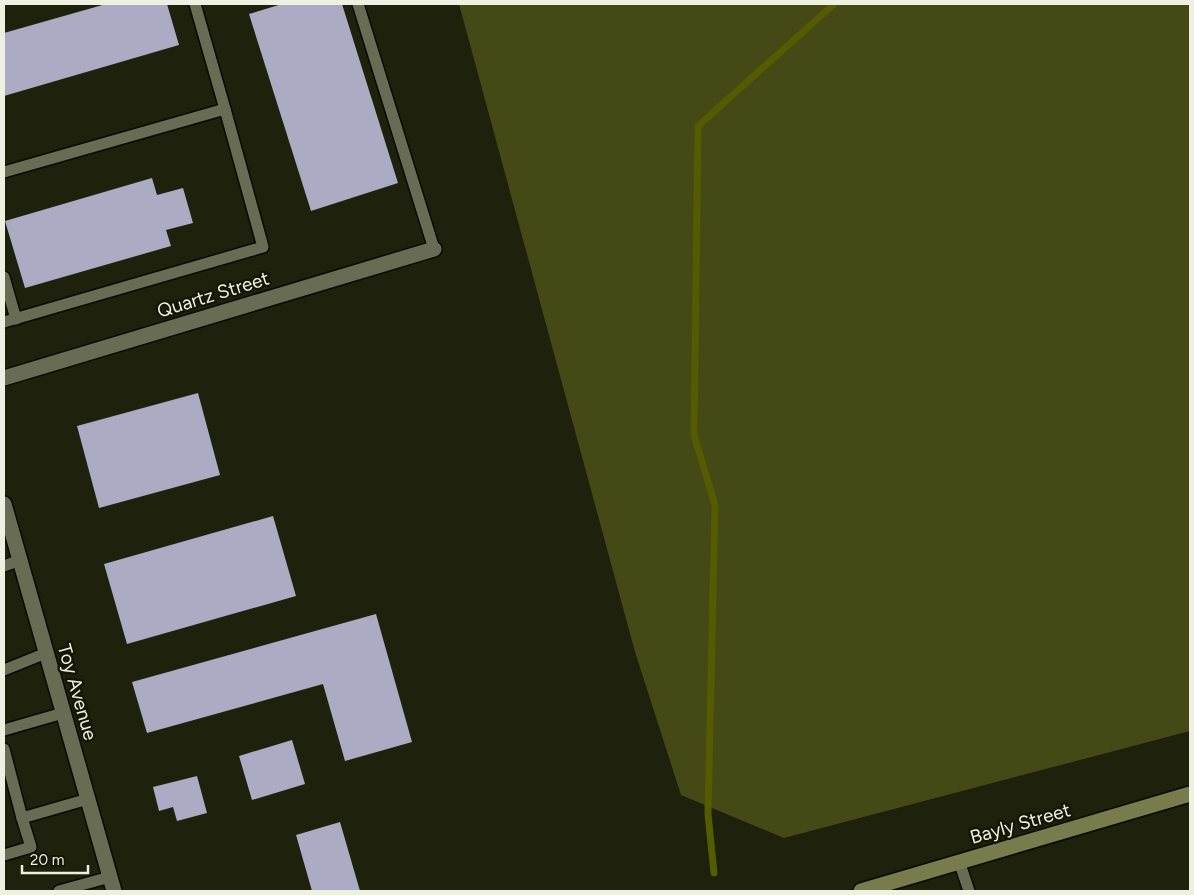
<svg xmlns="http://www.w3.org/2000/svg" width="1194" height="895" font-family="Figtree,sans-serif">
  <rect width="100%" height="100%" fill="#1e210b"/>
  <polygon fill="#444915" points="459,4 1190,4 1190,731 784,838 681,795 635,652"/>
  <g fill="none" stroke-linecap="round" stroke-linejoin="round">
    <polyline stroke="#555b00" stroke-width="7" points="714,873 708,814 715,505 694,435 698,126 834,4"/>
  </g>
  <g fill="#ababc4">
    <polygon points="106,4 167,4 179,45 4,96 4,33"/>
    <polygon points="282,4 342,4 398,183 311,211 249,14"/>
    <polygon points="152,178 157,195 183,188 193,223 166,230 171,246 25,288 5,221"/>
    <polygon points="198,393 220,475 99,508 77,426"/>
    <polygon points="273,516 296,596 127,644 104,564"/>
    <polygon points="376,614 412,742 345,761 323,684 147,733 132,682"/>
    <polygon points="292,740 305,784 252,800 239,756"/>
    <polygon points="197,776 207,813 177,821 173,807 159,811 153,787"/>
    <polygon points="340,822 360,891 312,891 296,835"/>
  </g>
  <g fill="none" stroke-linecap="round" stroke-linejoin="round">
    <defs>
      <g id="lane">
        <polyline points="195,4 225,109"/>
        <polyline points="358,4 434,249"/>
        <polyline points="4,172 225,109 263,247 4,322"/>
        <polyline points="4,277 16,319"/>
        <polyline points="4,566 20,560"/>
        <polyline points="4,670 46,653"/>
        <polyline points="4,730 63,713"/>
        <polyline points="4,749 22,818"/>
        <polyline points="4,855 31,847 22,818 88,799"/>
        <polyline points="959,861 969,891"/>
        <polyline points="59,891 110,877"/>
      </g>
      <g id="street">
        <polyline points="4,378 434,249"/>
        <polyline points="4,504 114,891"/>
      </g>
      <polyline id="secondary" points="861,891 1190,794"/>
    </defs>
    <use href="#lane" stroke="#090a00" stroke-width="14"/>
    <use href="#street" stroke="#090a00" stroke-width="18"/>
    <use href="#secondary" stroke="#090a00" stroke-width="18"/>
    <use href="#lane" stroke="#686c54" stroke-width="11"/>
    <use href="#street" stroke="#686c54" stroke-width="15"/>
    <use href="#secondary" stroke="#767c4c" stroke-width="15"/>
  </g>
  <g text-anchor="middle" stroke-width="5" stroke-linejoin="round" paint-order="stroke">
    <g font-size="19" fill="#eef0e2" stroke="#151704">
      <text transform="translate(213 294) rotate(-17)" y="7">Quartz Street</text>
      <text transform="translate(78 692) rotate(74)" y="7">Toy Avenue</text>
      <text transform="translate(1020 823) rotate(-16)" y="7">Bayly Street</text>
    </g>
  </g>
  <rect width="1194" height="895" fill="none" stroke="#eef0e2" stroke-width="10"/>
  <path d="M22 865v8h66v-8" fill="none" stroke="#eef0e2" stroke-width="2.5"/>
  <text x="30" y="865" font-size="15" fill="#eef0e2" stroke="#151704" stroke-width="4" paint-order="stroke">20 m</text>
</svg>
